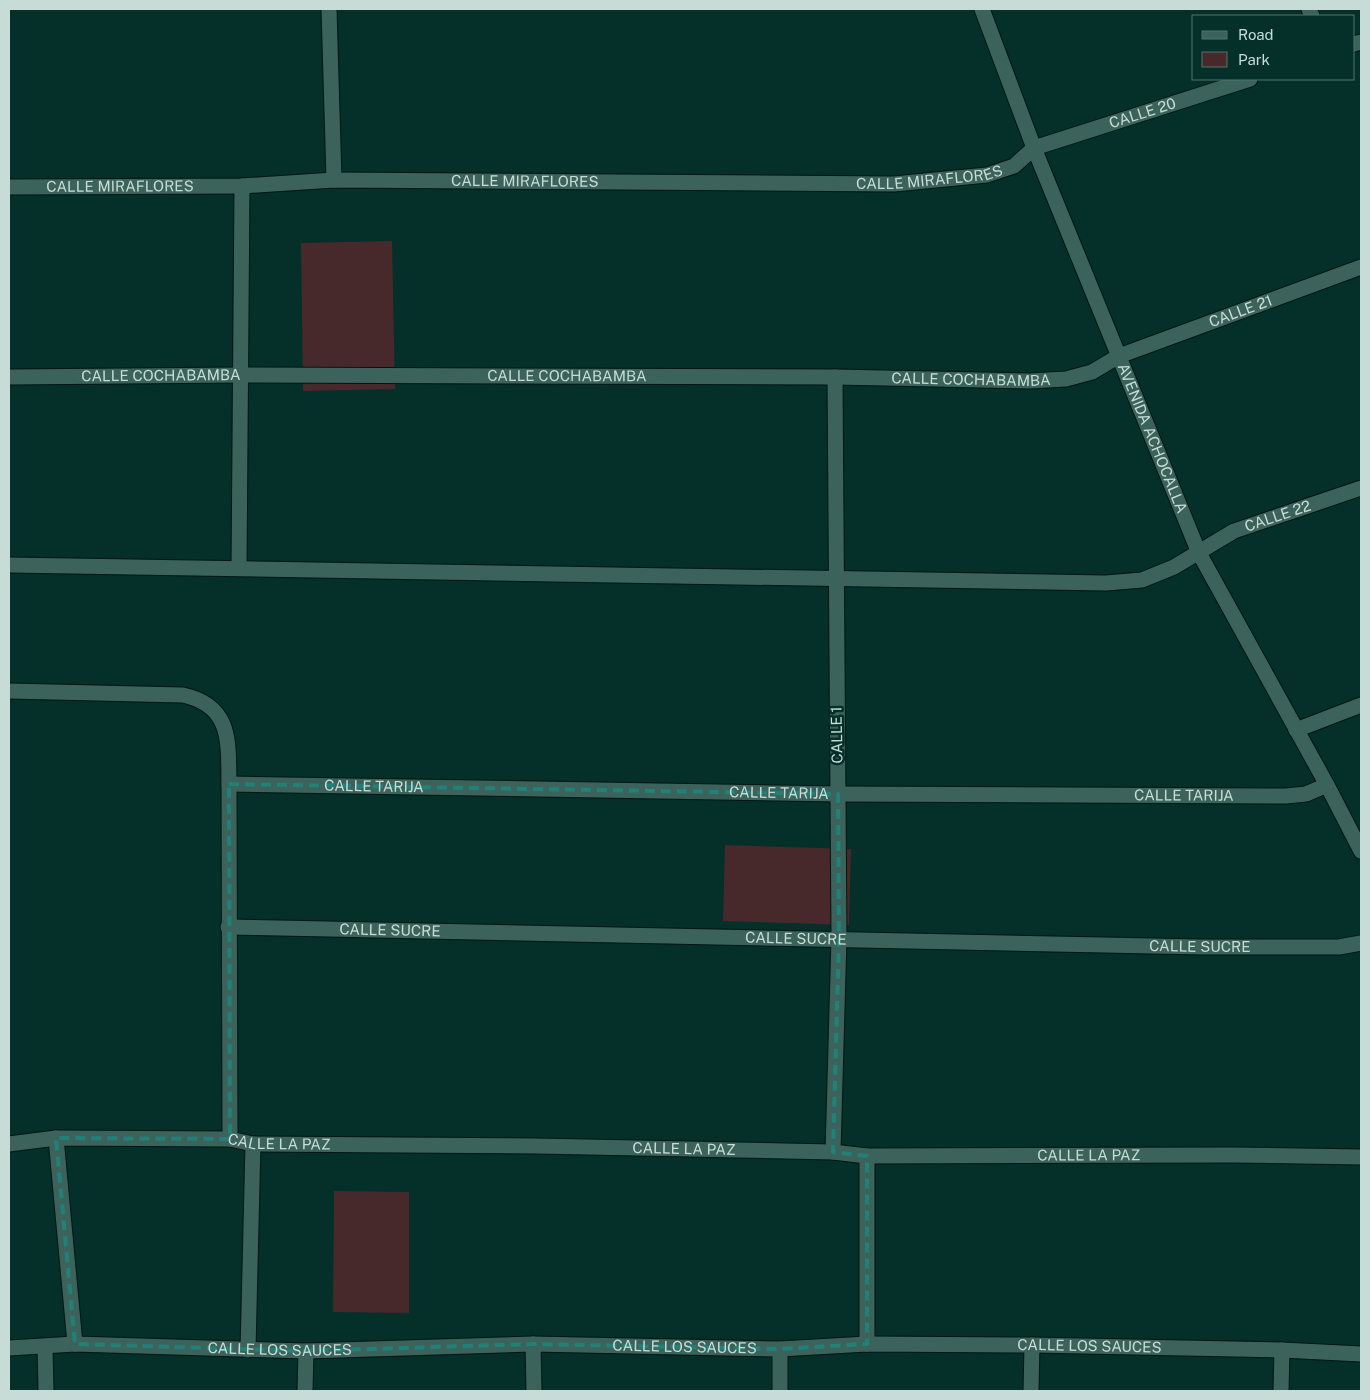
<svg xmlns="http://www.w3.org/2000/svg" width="1370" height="1400" font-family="'Public Sans',sans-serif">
  <rect width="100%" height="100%" fill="#052f29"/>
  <g fill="#48292b">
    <polygon points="392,241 395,389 303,391 301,243"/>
    <polygon points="725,845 851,849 849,925 723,921"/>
    <polygon points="334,1191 409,1192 409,1313 333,1312"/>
  </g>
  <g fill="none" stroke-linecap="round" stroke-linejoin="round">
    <defs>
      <g id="minor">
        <polyline points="329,9 334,180"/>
        <path id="s1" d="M982 9 1034 148 1199 553 1327 785 1361 851"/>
        <polyline points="1309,9 1312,16"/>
        <polyline points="1354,44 1361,42"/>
        <path id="s2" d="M9 187 242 186 334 180 894 184 987 175 1014 166 1034 148 1250 79"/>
        <path id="s3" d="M9 377 240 375 835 377 1029 381 1066 379 1092 372 1119 356 1361 267"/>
        <path id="s4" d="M9 565 1106 583 1142 580 1174 567 1234 531 1361 488"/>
        <polyline points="239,568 242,186"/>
        <path d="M9 691 183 695C233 706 228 743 229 784L230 1139"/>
        <polyline points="1296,730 1361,705"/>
        <path id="s5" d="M229 784 838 794 1286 796 1306 794 1327 785"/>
        <path id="s6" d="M228 927 1203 947H1339L1361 943"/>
        <polyline points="56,1138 75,1344"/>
        <path id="s7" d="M9 1144 56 1138 230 1139 253 1144 536 1146 833 1152 867 1156 1232 1155 1361 1157"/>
        <polyline points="833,1152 839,938 835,377"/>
        <polyline points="533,1344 534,1391"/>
        <polyline points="867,1344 867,1156"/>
        <polyline points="45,1347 46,1391"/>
        <path id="s8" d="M9 1348 75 1344 306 1351 533 1344 780 1349 867 1344 1032 1345 1282 1350 1361 1354"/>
        <polyline points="248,1350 253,1144"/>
        <polyline points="305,1391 306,1351"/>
        <polyline points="780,1391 780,1349"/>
        <polyline points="1031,1391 1032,1345"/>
        <polyline points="1281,1391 1282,1350"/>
      </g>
    </defs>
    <use href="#minor" stroke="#001612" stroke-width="17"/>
    <use href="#minor" stroke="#3c635b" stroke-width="15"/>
  </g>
  <path fill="none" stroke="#218078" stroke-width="4" stroke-dasharray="10 6" stroke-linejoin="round" d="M229 784 838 794 839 938 833 1152 867 1156V1344L780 1349 533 1344 306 1351 75 1344 56 1138 230 1139Z"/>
  <g text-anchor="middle" stroke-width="5" stroke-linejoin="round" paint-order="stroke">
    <g font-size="15" fill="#c7dcd7" stroke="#052f29">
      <text dy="5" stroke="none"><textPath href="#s2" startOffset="1148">CALLE 20</textPath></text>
      <text dy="5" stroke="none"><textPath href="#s2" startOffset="921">CALLE MIRAFLORES</textPath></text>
      <text dy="5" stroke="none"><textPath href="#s2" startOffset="516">CALLE MIRAFLORES</textPath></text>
      <text dy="5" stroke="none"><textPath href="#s2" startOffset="111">CALLE MIRAFLORES</textPath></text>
      <text dy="5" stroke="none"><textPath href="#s3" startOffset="1245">CALLE 21</textPath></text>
      <text dy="5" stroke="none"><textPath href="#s3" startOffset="152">CALLE COCHABAMBA</textPath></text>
      <text dy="5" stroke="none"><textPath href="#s3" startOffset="558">CALLE COCHABAMBA</textPath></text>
      <text dy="5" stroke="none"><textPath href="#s3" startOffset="962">CALLE COCHABAMBA</textPath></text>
      <text dy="5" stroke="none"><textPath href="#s1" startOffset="462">AVENIDA ACHOCALLA</textPath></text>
      <text dy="5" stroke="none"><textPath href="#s4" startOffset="1284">CALLE 22</textPath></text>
      <text transform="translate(837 735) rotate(-91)" y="5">CALLE 1</text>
      <text dy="5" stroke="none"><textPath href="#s5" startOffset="145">CALLE TARIJA</textPath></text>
      <text dy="5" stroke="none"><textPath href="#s5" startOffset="550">CALLE TARIJA</textPath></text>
      <text dy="5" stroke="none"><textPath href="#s5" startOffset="955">CALLE TARIJA</textPath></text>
      <text dy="5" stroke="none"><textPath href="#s6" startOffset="162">CALLE SUCRE</textPath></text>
      <text dy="5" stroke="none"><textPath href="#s6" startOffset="568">CALLE SUCRE</textPath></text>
      <text dy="5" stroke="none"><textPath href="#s6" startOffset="972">CALLE SUCRE</textPath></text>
      <text dy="5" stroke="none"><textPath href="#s7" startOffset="271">CALLE LA PAZ</textPath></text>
      <text dy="5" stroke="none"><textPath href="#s7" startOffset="676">CALLE LA PAZ</textPath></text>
      <text dy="5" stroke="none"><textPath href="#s7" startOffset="1081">CALLE LA PAZ</textPath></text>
      <text dy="5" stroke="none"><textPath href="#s8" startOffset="1081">CALLE LOS SAUCES</textPath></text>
      <text dy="5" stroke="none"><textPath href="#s8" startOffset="676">CALLE LOS SAUCES</textPath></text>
      <text dy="5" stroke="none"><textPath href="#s8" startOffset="271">CALLE LOS SAUCES</textPath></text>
    </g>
  </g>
  <rect width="1370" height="1400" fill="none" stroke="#c7dcd7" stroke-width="20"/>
  <rect x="1192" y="15" width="162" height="65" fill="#052f29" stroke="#53746f"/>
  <rect x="1202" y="31" width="25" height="8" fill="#3c635b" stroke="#53746f"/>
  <text x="1238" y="40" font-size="15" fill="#c7dcd7">Road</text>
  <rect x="1202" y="52" width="25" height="15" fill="#48292b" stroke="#53746f"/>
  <text x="1238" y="65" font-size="15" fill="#c7dcd7">Park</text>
</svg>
